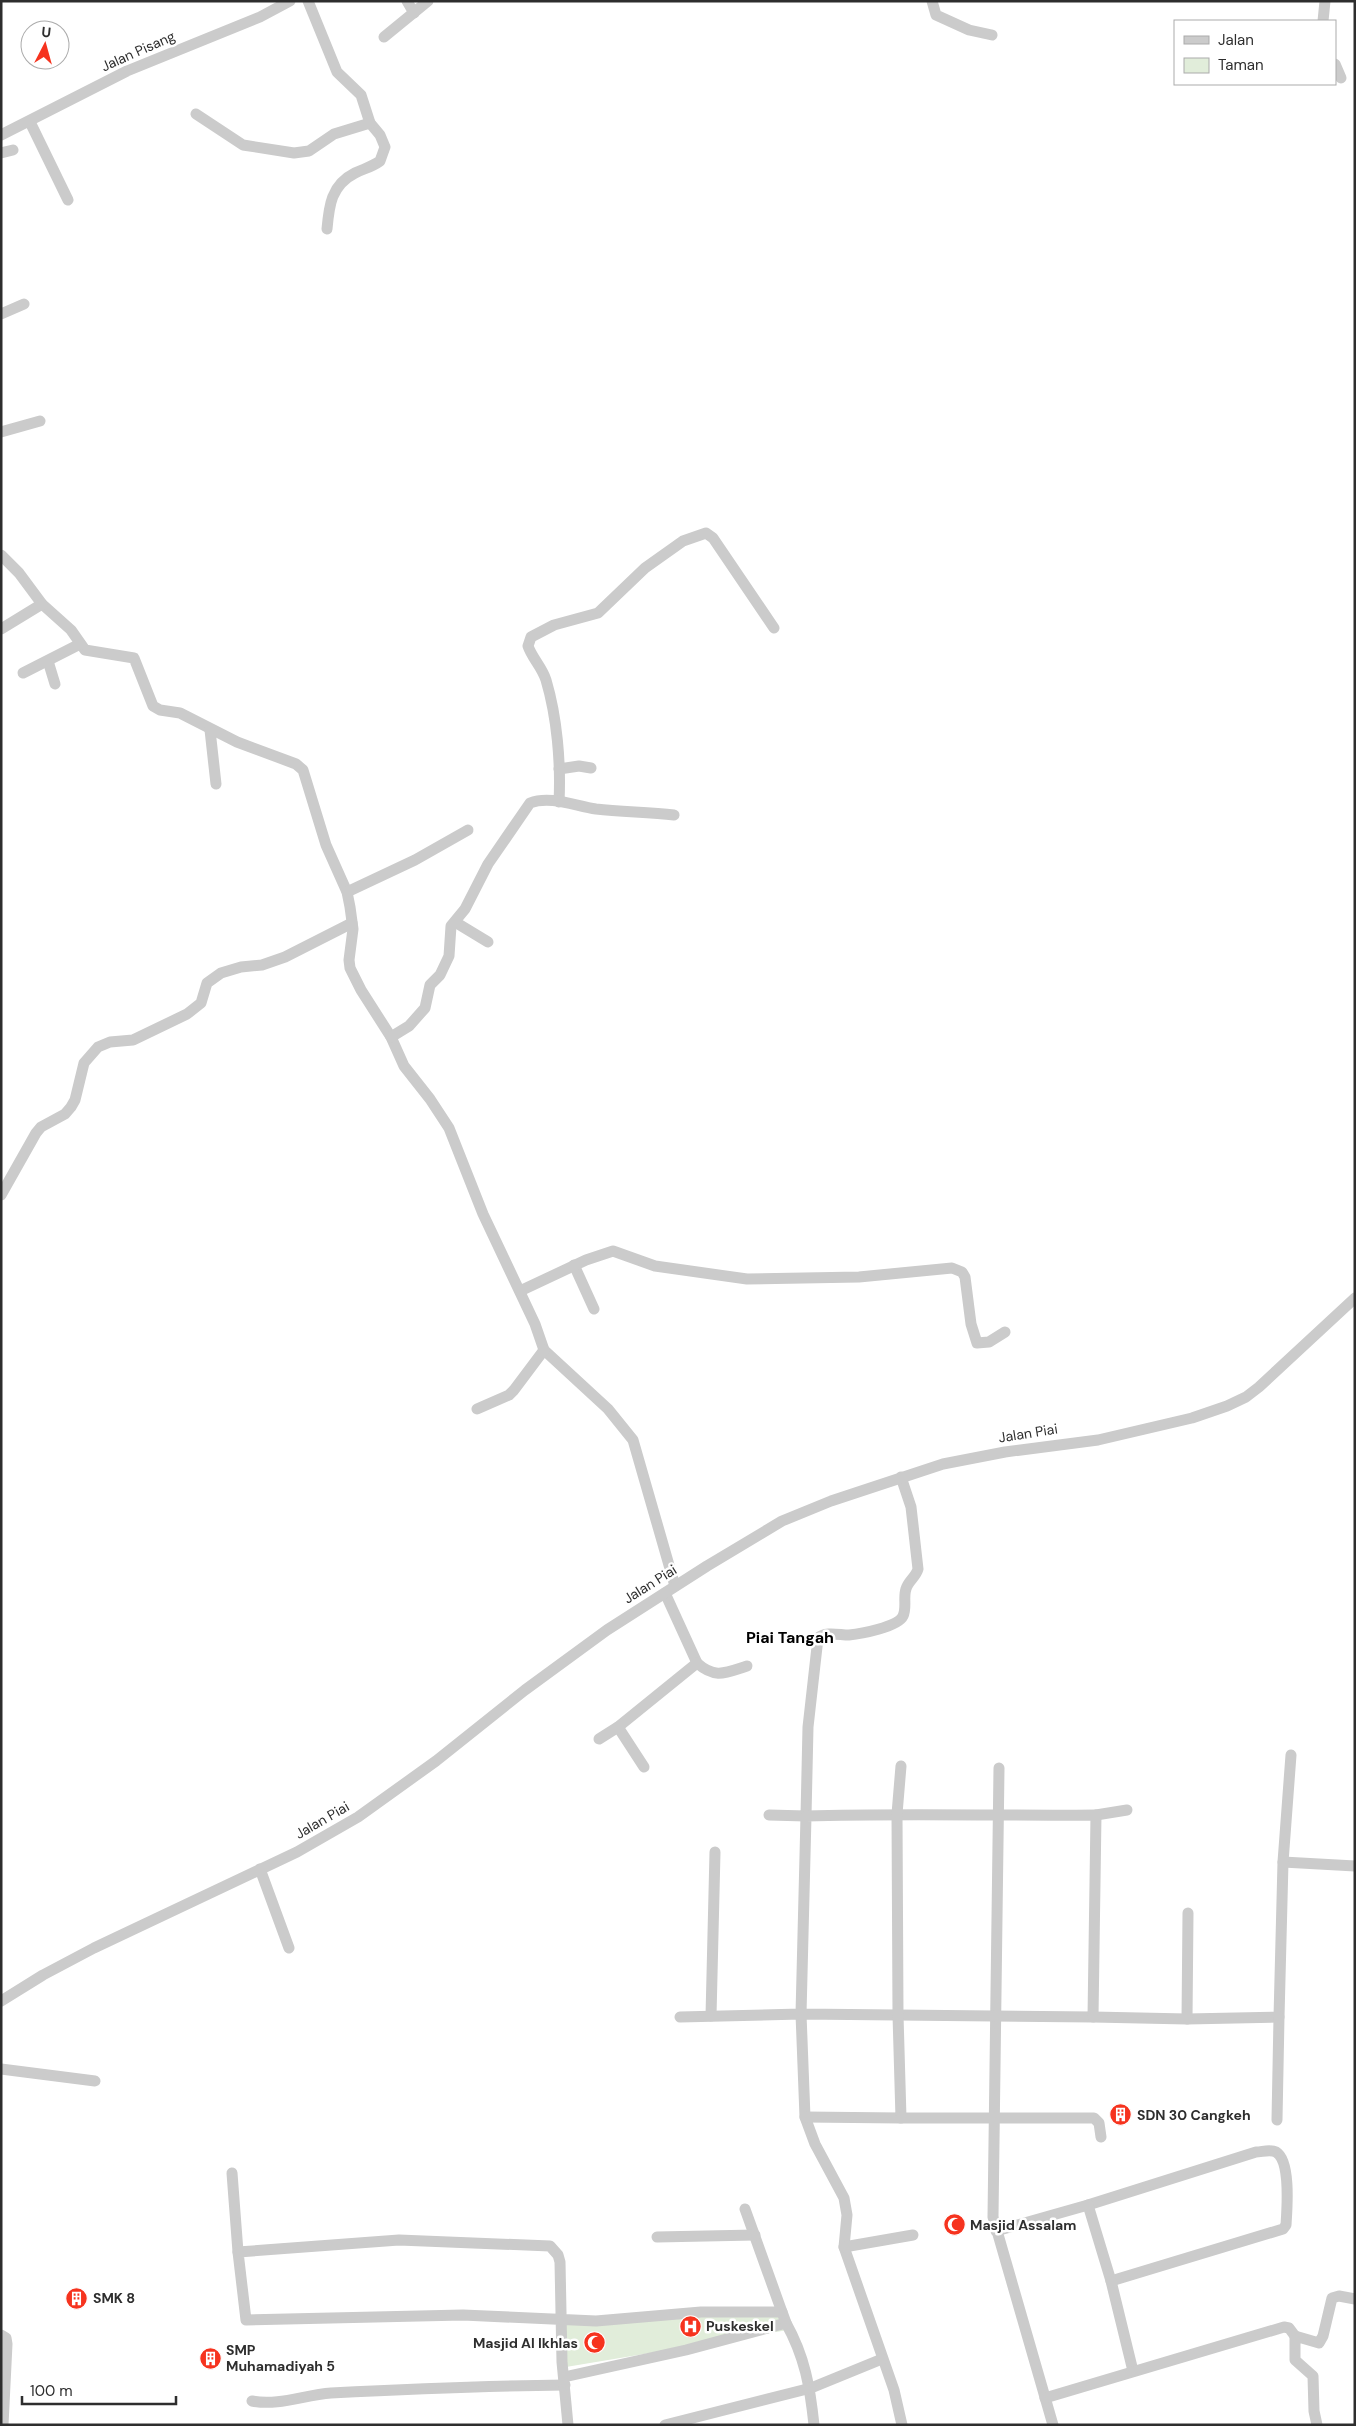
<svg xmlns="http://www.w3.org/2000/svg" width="1356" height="2426" font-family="'DM Sans',sans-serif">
  <rect width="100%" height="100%" fill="#fff"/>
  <polygon fill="#e1edda" points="780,2314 788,2330 566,2367 563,2325 701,2315"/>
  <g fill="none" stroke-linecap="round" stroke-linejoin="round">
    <g stroke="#cbcbcb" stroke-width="11">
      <path d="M308 1 337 72 361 95 370 123 380 135 385 147 380 161C372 167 363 169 355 173 331 185 329 206 327 229"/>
      <polyline points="407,1 414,13"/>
      <polyline points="932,1 936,15 969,30 992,35"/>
      <polyline points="1323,21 1325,1"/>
      <polyline points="384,37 428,1"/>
      <polyline points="1335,64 1341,78"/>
      <polyline points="196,114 243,145 294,153 309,151 334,134 370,123"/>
      <polyline points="30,122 68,200"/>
      <polyline points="1,135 127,71 260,17 290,1"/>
      <polyline points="1,153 13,150"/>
      <polyline points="1,314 24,304"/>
      <polyline points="1,432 40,421"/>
      <polyline points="1,555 19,573 42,604 71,630 85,650 134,658 153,706 160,710 180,713 237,742 296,764 303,770 326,845 347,892 350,907 353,929 349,960 350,968 361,990 391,1037 404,1066 430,1099 449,1128 483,1214 535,1324 544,1350 608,1409 633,1440 675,1586"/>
      <polyline points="1,629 42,604"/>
      <polyline points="48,661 55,684"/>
      <polyline points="23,673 80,644"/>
      <polyline points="210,730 216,784"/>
      <polyline points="559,769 579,766 591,768"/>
      <path d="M559 802C561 763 557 717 546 680 542 667 532 658 528 646L531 637 554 625 598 613 645 568 683 541 706 533 713 538 774 628"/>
      <polyline points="347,892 415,860 468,830"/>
      <polyline points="455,922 488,942"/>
      <path d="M391 1037 409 1026 425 1008 430 985 440 975 449 956 451 926 465 909 488 864 530 803C550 795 575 806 596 809 622 812 648 812 674 815"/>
      <polyline points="1,1195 36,1133 41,1127 65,1114 71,1107 75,1100 84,1063 98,1047 110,1042 133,1040 187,1014 201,1003 207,983 221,973 241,967 262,965 285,957 352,923"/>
      <polyline points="574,1265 594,1309"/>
      <polyline points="520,1291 586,1260 613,1251 655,1266 747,1279 859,1277 952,1268 962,1272 965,1277 971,1324 977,1343 989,1342 1005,1332"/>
      <polyline points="477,1409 509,1395 514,1390 544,1350"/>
      <polyline points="665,1593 697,1663"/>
      <polyline points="618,1727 644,1767"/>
      <path d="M599 1739 618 1727 697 1663C715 1679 725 1673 747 1666"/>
      <polyline points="999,1768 993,2217 1053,2425"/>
      <path d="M769 1815 806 1816 808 1727 818 1638C826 1631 839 1635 849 1635 860 1634 898 1627 903 1616 907 1608 903 1597 906 1589 908 1581 916 1577 918 1569L911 1507 901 1477"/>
      <polyline points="1096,1815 1127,1810"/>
      <polyline points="1283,1862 1355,1866"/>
      <polyline points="260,1869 289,1948"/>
      <polyline points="1,2001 43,1975 94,1948 297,1852 358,1817 436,1761 525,1690 607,1630 707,1566 782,1521 831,1501 943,1464 1005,1452 1098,1440 1192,1418 1227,1406 1246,1397 1259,1387 1355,1298"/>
      <polyline points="711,2016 715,1852"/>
      <path d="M680 2017 801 2014 1093 2017 1096 1815C999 1816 903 1813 806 1816L801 2014 805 2117 815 2144 844 2198 847 2215 844 2247 894 2390 902 2425"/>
      <polyline points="1093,2017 1187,2019 1279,2017 1283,1862 1291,1755"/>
      <polyline points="1187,2019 1188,1913"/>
      <polyline points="1,2069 95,2081"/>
      <polyline points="805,2117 901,2118 898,2015 897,1814 901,1766"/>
      <polyline points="901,2118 1094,2118 1099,2123 1101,2137"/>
      <polyline points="1277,2120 1279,2017"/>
      <polyline points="232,2173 238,2252"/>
      <path d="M1088 2205 1256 2152C1262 2152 1270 2149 1276 2152 1291 2161 1287 2209 1286 2225L1283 2229 1111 2281"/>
      <polyline points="745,2209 782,2312"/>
      <polyline points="996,2231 1088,2205 1111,2281 1133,2371"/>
      <polyline points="657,2237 755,2235"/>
      <polyline points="844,2247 913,2235"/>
      <polyline points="1,2335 6,2338 7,2344 3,2425"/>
      <path d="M564 2377 686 2350 786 2323C805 2357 810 2387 814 2425"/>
      <polyline points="1045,2398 1284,2327 1289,2328 1295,2336"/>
      <path d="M252 2401C279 2406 304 2395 331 2393 409 2389 487 2386 565 2385"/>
      <polyline points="568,2425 562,2362 560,2262 558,2255 550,2246 399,2240 238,2252 246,2320 463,2315 596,2321 701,2312 782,2312 786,2323"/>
      <polyline points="665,2425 811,2388 882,2359"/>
      <polyline points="1317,2425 1314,2411 1313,2376 1295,2360 1295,2336 1319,2343 1323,2336 1332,2298 1339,2296 1355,2299"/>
    </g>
  </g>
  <defs>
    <symbol id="building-disc" viewBox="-11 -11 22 22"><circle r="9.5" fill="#f6331e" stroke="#fff"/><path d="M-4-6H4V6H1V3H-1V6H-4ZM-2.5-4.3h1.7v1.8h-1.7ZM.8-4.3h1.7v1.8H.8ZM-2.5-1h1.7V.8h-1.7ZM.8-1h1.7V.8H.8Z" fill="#fff"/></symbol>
    <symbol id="mosque-disc" viewBox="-11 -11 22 22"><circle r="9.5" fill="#f6331e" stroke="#fff"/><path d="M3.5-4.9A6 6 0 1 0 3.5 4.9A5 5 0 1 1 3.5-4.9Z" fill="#fff"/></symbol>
    <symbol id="hospital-disc" viewBox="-11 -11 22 22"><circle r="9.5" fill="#f6331e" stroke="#fff"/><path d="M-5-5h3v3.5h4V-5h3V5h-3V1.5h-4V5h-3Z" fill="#fff"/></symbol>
  </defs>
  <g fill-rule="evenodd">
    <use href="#building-disc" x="1108" y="2102" width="25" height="25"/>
    <use href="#mosque-disc" x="942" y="2212" width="25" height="25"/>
    <use href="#building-disc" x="64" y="2286" width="25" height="25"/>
    <use href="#hospital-disc" x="678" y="2314" width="25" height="25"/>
    <use href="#mosque-disc" x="582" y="2330" width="25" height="25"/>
    <use href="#building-disc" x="198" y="2346" width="25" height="25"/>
  </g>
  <g text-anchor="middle" stroke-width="5" stroke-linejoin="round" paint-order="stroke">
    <g font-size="14" fill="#2e2e2e" stroke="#fff">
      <text transform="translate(138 51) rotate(-24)" y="5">Jalan Pisang</text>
      <text transform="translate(1028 1433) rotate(-9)" y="5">Jalan Piai</text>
      <text transform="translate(650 1584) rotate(-32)" y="5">Jalan Piai</text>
      <text transform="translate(322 1820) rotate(-30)" y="5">Jalan Piai</text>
    </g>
    <g font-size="14" font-weight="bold" fill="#2e2e2e" stroke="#fff" text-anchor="start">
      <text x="1137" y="2120">SDN 30 Cangkeh</text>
      <text x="970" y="2230">Masjid Assalam</text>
      <text x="93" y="2303">SMK 8</text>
      <text x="706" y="2331">Puskeskel</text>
      <text x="578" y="2348" text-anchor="end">Masjid Al Ikhlas</text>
      <text x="226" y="2355">SMP<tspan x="226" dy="16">Muhamadiyah 5</tspan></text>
    </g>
    <g font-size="16" font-weight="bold" fill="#000" stroke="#fff">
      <text x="790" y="1643">Piai Tangah</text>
    </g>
  </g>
  <rect width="1356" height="2426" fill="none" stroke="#2e2e2e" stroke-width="5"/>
  <rect x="1174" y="20" width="162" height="65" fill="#ffffff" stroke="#ababab"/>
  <rect x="1184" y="36" width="25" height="8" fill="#cbcbcb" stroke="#ababab"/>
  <text x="1218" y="45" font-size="15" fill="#2e2e2e">Jalan</text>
  <rect x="1184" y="58" width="25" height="15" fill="#e1edda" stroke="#ababab"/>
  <text x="1218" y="70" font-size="15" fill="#2e2e2e">Taman</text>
  <g transform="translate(45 45) rotate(6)"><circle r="24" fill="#ffffff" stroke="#ababab"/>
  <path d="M0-4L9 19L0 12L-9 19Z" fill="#f6331e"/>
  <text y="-8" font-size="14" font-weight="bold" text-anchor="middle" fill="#2e2e2e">U</text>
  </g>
  <path d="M22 2396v8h154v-8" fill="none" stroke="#2e2e2e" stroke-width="2.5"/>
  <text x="30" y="2396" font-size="15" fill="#2e2e2e" stroke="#ffffff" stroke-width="4" paint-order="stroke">100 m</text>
</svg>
